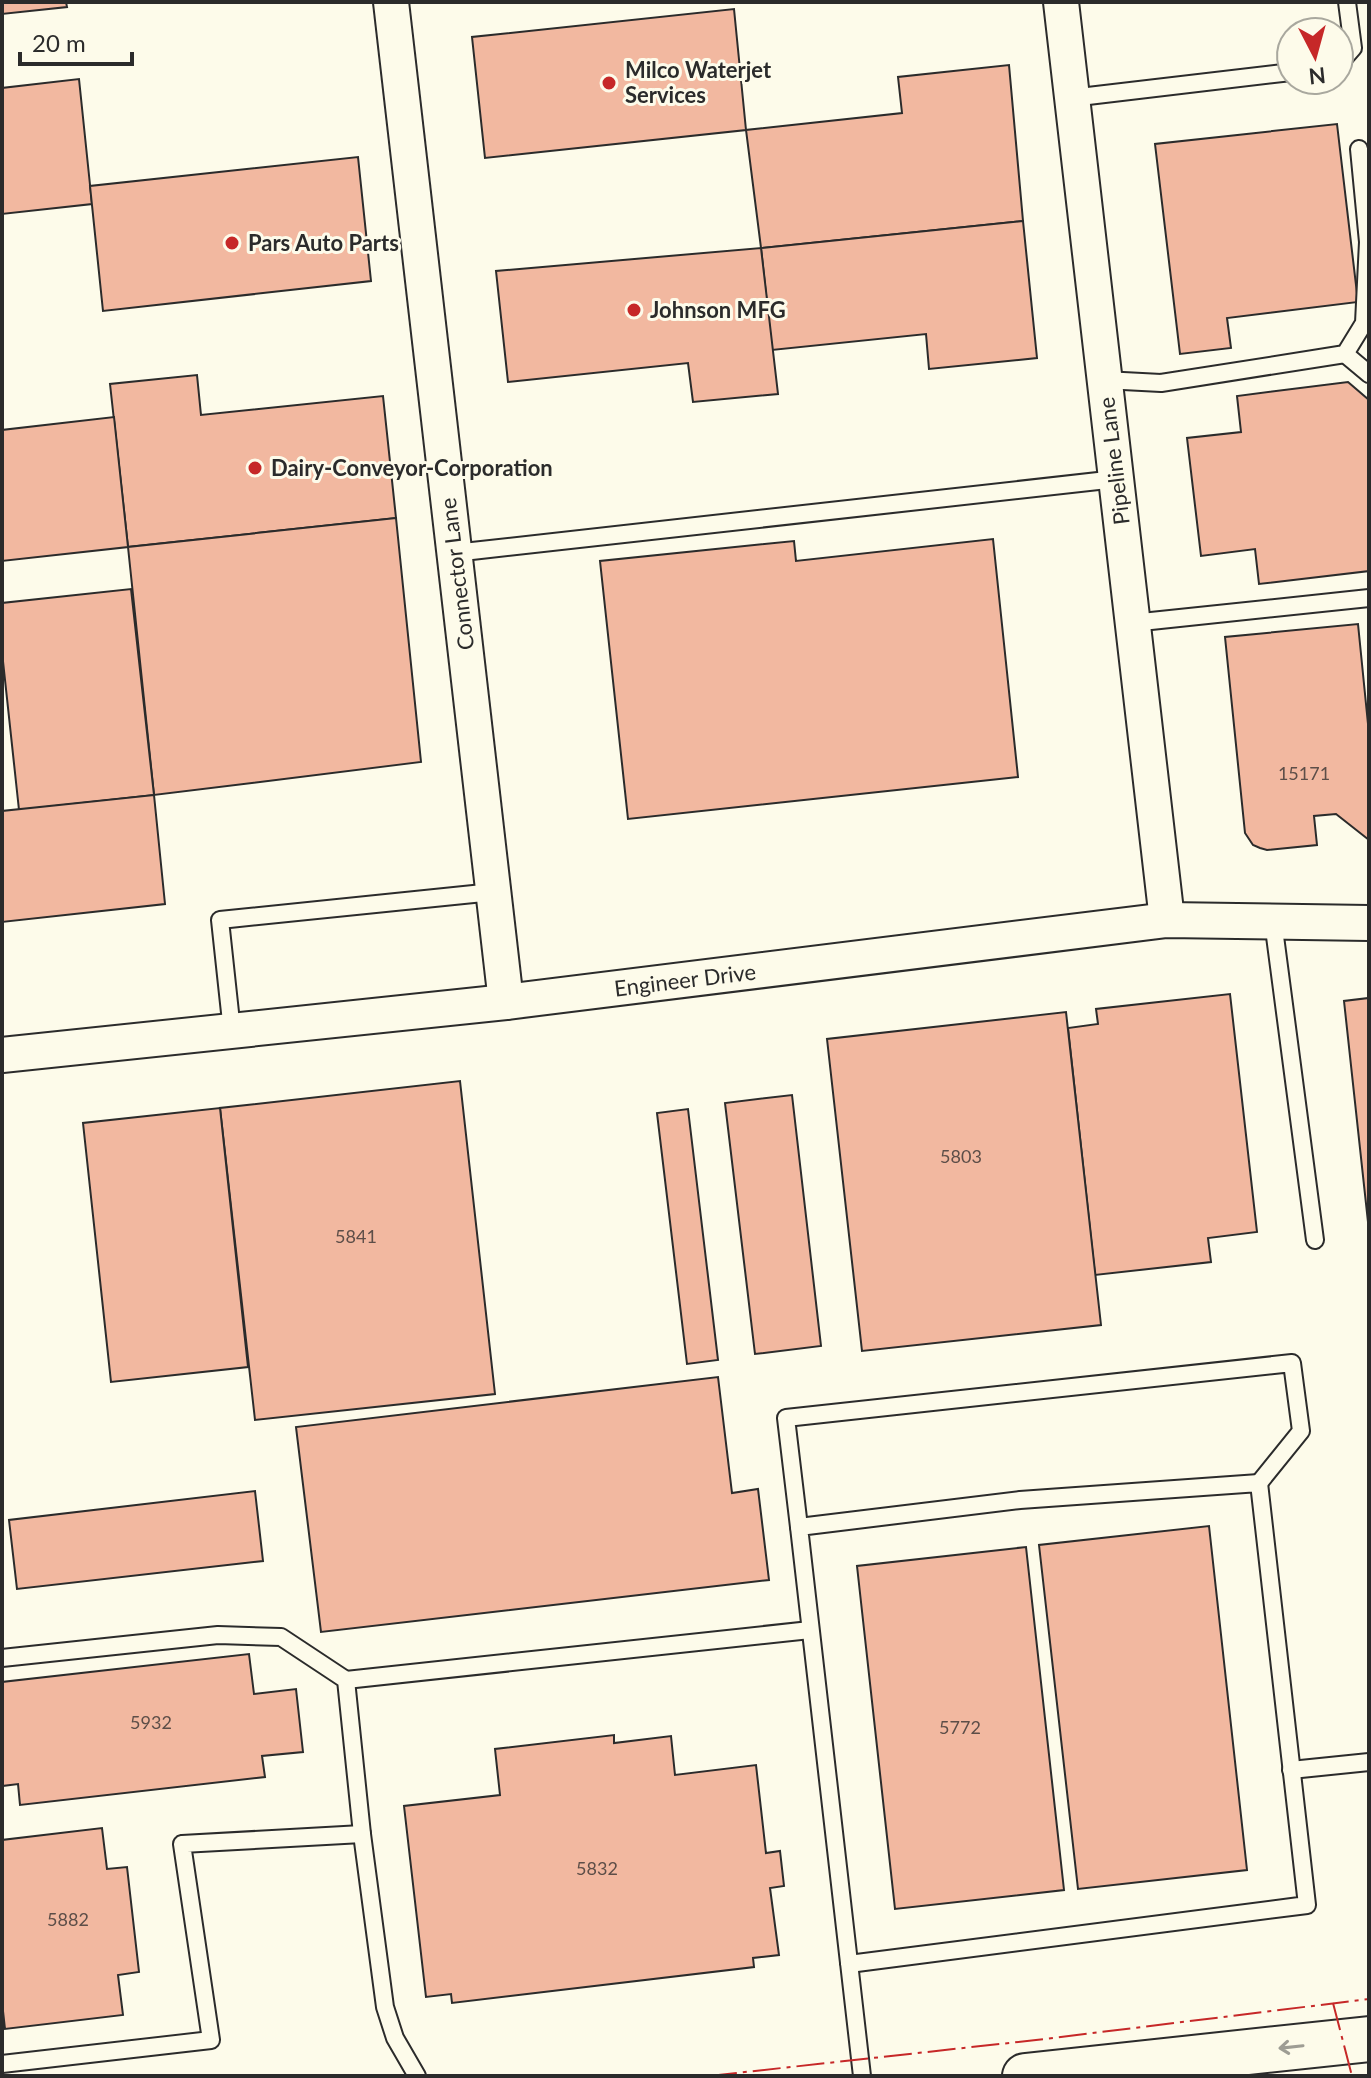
<svg xmlns="http://www.w3.org/2000/svg" width="1371" height="2078" font-family="Lato,sans-serif">
  <rect width="100%" height="100%" fill="#fdfbea"/>
  <g fill="#f2b8a0" stroke="#2b2b2b" stroke-width="2">
    <polygon points="2,2 66,2 67,7 2,14"/>
    <polygon points="734,9 746,130 485,158 472,37"/>
    <polygon points="1009,65 1023,221 761,248 746,130 902,113 898,77"/>
    <polygon points="79,79 92,204 2,214 2,88"/>
    <polygon points="1337,124 1358,302 1227,318 1231,348 1180,354 1155,144"/>
    <polygon points="358,157 371,281 103,311 90,186"/>
    <polygon points="1023,221 1037,358 929,369 926,334 772,350 761,248"/>
    <polygon points="761,248 778,394 693,402 688,363 508,382 496,271"/>
    <polygon points="197,375 201,415 383,396 396,518 128,547 110,384"/>
    <polygon points="1348,382 1369,400 1369,571 1259,584 1255,549 1201,556 1187,438 1241,432 1237,396"/>
    <polygon points="114,417 128,547 2,561 2,430"/>
    <polygon points="396,518 421,762 154,795 128,547"/>
    <polygon points="993,539 1018,777 628,819 600,561 794,541 796,561"/>
    <polygon points="131,589 154,795 19,810 2,652 2,603"/>
    <polygon points="1358,624 1369,734 1369,840 1336,814 1314,816 1317,845 1267,850 1260,848 1253,845 1245,833 1225,637"/>
    <polygon points="154,795 165,904 2,922 2,811"/>
    <polygon points="1230,994 1257,1232 1208,1238 1211,1262 1095,1275 1068,1028 1098,1024 1096,1009"/>
    <polygon points="1369,998 1369,1221 1368,1222 1344,1001"/>
    <polygon points="1066,1012 1101,1325 862,1351 827,1039"/>
    <polygon points="460,1081 495,1394 255,1420 220,1108"/>
    <polygon points="792,1095 821,1346 755,1354 725,1103"/>
    <polygon points="220,1108 248,1367 111,1382 83,1123"/>
    <polygon points="688,1109 718,1360 687,1364 657,1113"/>
    <polygon points="718,1377 732,1493 758,1489 769,1580 321,1632 296,1427"/>
    <polygon points="255,1491 263,1561 17,1589 9,1520"/>
    <polygon points="1209,1526 1247,1870 1078,1889 1039,1545"/>
    <polygon points="1026,1547 1064,1890 895,1909 857,1566"/>
    <polygon points="249,1654 254,1694 296,1689 303,1752 262,1756 265,1777 20,1805 18,1784 2,1786 2,1682"/>
    <polygon points="614,1735 614,1743 671,1736 675,1775 756,1765 766,1853 780,1851 784,1886 770,1888 779,1955 753,1958 754,1967 452,2003 451,1994 426,1997 404,1806 500,1795 495,1749"/>
    <polygon points="102,1828 107,1869 127,1867 139,1972 118,1975 123,2015 5,2029 2,2002 2,1840"/>
  </g>
  <g fill="none" stroke-linecap="round" stroke-linejoin="round">
    <defs>
      <g id="service">
        <polyline points="1339,64 1353,48 1347,2"/>
        <polyline points="1071,98 1291,72"/>
        <polyline points="1345,354 1369,374"/>
        <polyline points="1104,380 1161,383 1345,354 1364,323 1368,242 1359,149"/>
        <polyline points="454,553 1116,479"/>
        <polyline points="1132,623 1369,598"/>
        <polyline points="1273,921 1315,1240"/>
        <polyline points="232,1031 220,920 493,892"/>
        <polyline points="799,1527 786,1418 1292,1363 1301,1431 1259,1483"/>
        <polyline points="2,1658 218,1635 281,1637 346,1680 362,1834 385,2007 395,2038 417,2076"/>
        <polyline points="346,1680 810,1630"/>
        <polyline points="1291,1770 1369,1762"/>
        <path d="M849 1964 1307 1905 1259 1483 1020 1500 799 1527C819 1710 840 1893 862 2076"/>
        <polyline points="2,2064 211,2040 182,1844 362,1834"/>
      </g>
      <g id="minor">
        <polyline points="391,2 506,1002"/>
        <polyline points="1061,2 1167,920"/>
        <polyline points="2,1055 506,1002 1167,920 1369,923"/>
      </g>
      <polyline id="secondary" points="1025,2076 1369,2039"/>
    </defs>
    <use href="#service" stroke="#2b2b2b" stroke-width="20"/>
    <use href="#minor" stroke="#2b2b2b" stroke-width="38"/>
    <use href="#secondary" stroke="#2b2b2b" stroke-width="48"/>
    <use href="#service" stroke="#fdfbea" stroke-width="16"/>
    <use href="#minor" stroke="#fdfbea" stroke-width="34"/>
    <use href="#secondary" stroke="#fdfbea" stroke-width="44"/>
    <g stroke="#c62828" stroke-width="2" stroke-dasharray="28 6 4 6" stroke-linecap="butt">
      <polyline points="1333,2003 1352,2076"/>
      <polyline points="709,2076 1036,2040 1369,1999"/>
    </g>
  </g>
  <defs><path id="oneway-shaft" d="M-6 0H5M1.5-3L5.5 0L1.5 3" fill="none" stroke-width="1.6" stroke-linecap="round" stroke-linejoin="round" transform="scale(2)"/></defs>
  <use stroke="#9e9d94" href="#oneway-shaft" transform="translate(1291 2047) rotate(174)"/>
  <g fill="#c62828" stroke="#fdfbea" stroke-width="3">
    <circle cx="609" cy="83" r="8"/>
    <circle cx="232" cy="243" r="8"/>
    <circle cx="634" cy="310" r="8"/>
    <circle cx="255" cy="468" r="8"/>
  </g>
  <g text-anchor="middle" stroke-width="6" stroke-linejoin="round" paint-order="stroke">
    <g font-size="18" fill="#5d4e48">
      <text x="1304" y="780">15171</text>
      <text x="961" y="1163">5803</text>
      <text x="356" y="1243">5841</text>
      <text x="151" y="1729">5932</text>
      <text x="960" y="1734">5772</text>
      <text x="597" y="1875">5832</text>
      <text x="68" y="1926">5882</text>
    </g>
    <g font-size="22" font-weight="bold" fill="#2b2b2b" stroke="#fdfbea" text-anchor="start">
      <text x="625" y="78">Milco Waterjet<tspan x="625" dy="25">Services</tspan></text>
      <text x="248" y="251">Pars Auto Parts</text>
      <text x="650" y="318">Johnson MFG</text>
      <text x="271" y="476">Dairy-Conveyor-Corporation</text>
    </g>
    <g font-size="22" fill="#2b2b2b" stroke="#fdfbea">
      <text transform="translate(1114 461) rotate(-97)" y="8">Pipeline Lane</text>
      <text transform="translate(457 574) rotate(-97)" y="8">Connector Lane</text>
      <text transform="translate(685 980) rotate(-7)" y="8">Engineer Drive</text>
    </g>
  </g>
  <rect width="1371" height="2078" fill="none" stroke="#2b2b2b" stroke-width="8"/>
  <g transform="translate(1315 56) rotate(174)"><circle r="38" fill="#fdfbea" stroke="#a9a89e" stroke-width="2"/>
  <path d="M0-6L14 30L0 20L-14 30Z" fill="#c62828"/>
  <text y="-12" font-size="22" font-weight="bold" text-anchor="middle" fill="#2b2b2b">N</text>
  </g>
  <path d="M20 52v12h112v-12" fill="none" stroke="#2b2b2b" stroke-width="4"/>
  <text x="32" y="52" font-size="24" fill="#2b2b2b" stroke="#fdfbea" stroke-width="6" paint-order="stroke">20 m</text>
</svg>
